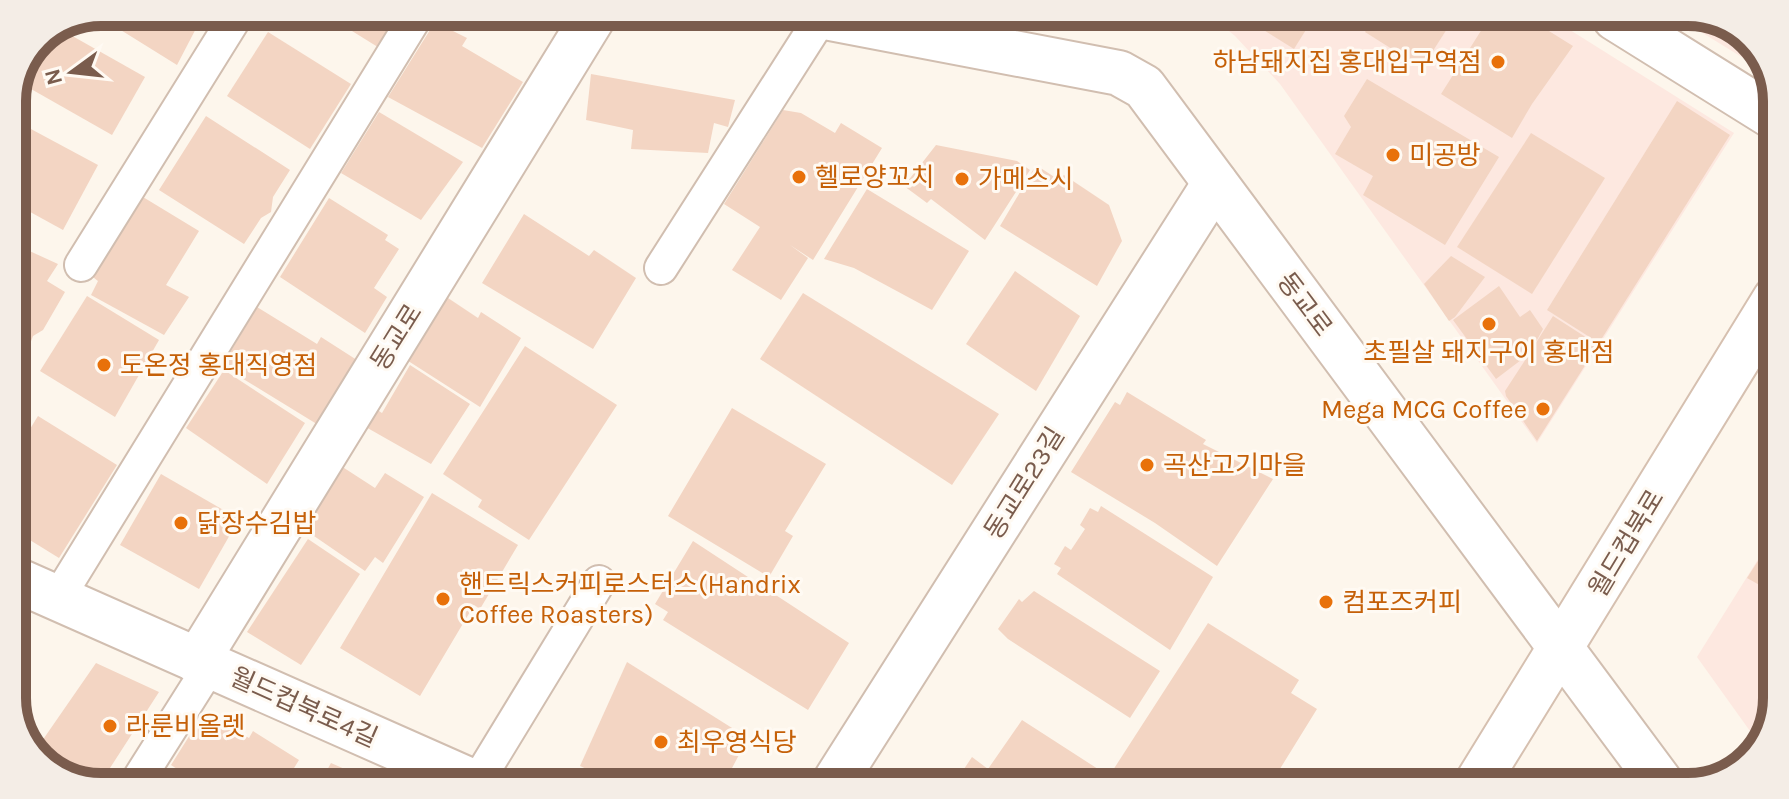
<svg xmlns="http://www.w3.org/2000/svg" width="1789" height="799" font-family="Karla,'Noto Sans KR',sans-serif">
  <rect width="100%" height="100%" fill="#fdf6ec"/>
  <g fill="#fde8e0">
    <polygon points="1212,17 1551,18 1734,133 1537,443 1280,84 1235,36"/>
    <polygon points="1680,19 1723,19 1762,51 1768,69 1766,72"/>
    <polygon points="1772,537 1770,733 1760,745 1697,657"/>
  </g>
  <g fill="#f3d5c3">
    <polygon points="101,12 208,12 205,18 202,17 177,65 95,14"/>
    <polygon points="323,13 403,13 381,49"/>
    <polygon points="1243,17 1314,17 1294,49"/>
    <polygon points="1374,17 1454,18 1422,68 1365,32"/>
    <polygon points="1489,18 1528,18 1573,46 1532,104 1512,138 1441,94"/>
    <polygon points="435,22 467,38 462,46 523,82 482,148 388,97"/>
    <polygon points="60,29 145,77 112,135 24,85 53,31"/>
    <polygon points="268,32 351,84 310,149 227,96"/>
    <polygon points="591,74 735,100 728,127 714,123 708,153 631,149 633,130 586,120"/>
    <polygon points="1367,79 1499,157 1445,245 1363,195 1373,176 1335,154 1351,127 1344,116"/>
    <polygon points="1677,101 1730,135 1599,343 1547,310"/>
    <polygon points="783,110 801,113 835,133 841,123 882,148 813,260 790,245 808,258 781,300 732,270 760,227 724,204"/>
    <polygon points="379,112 463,162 421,220 341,173"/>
    <polygon points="206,116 290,170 273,197 271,212 261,218 244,244 159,190"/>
    <polygon points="16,121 98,165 63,230 12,202 12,127"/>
    <polygon points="1531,133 1605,178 1532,294 1457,247"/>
    <polygon points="936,145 1017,161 1030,170 985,240 931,199 927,203 904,186"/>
    <polygon points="1036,165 1059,180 1064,175 1109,205 1122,241 1097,286 1000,226"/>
    <polygon points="867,189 969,251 932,310 854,268 824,259"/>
    <polygon points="138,194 199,231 166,285 189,297 164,335 91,295 98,281 89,274"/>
    <polygon points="329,198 388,235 385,240 399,249 374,288 387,297 365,333 280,277"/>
    <polygon points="524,214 589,256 594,250 636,278 593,349 482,283"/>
    <polygon points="12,243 58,264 47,281 65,292 43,330 33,336 30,344 12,336"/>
    <polygon points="1451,256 1485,277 1455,317 1449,321 1424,284"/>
    <polygon points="1015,271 1080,316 1036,391 966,344"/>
    <polygon points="1499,286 1520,317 1530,310 1543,329 1532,349 1553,316 1598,345 1537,441 1506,396 1505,391 1529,354 1496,379 1453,320"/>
    <polygon points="803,293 999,414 952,485 760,359"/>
    <polygon points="442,294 478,318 481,312 521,338 480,407 402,357"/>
    <polygon points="87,296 159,340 115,417 40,371"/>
    <polygon points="257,307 317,344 321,337 360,362 320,426 222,366"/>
    <polygon points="525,346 617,405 529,540 478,507 482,500 443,474"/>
    <polygon points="410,365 470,404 431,464 364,426 373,407 382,413"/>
    <polygon points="224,370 305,423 267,484 186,428"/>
    <polygon points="1127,392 1206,440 1203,444 1273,479 1217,566 1155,523 1071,472 1115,402 1120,405"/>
    <polygon points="732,408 826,464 785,531 793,536 769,577 668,516"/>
    <polygon points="38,416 117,465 59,558 12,529 12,458"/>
    <polygon points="341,466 375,488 385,473 424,497 383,563 375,557 365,571 298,525"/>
    <polygon points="161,474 239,519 199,589 120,545"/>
    <polygon points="432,493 518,545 480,609 474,605 420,696 340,648"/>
    <polygon points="1101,506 1213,577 1170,650 1057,574 1061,568 1054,564 1065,546 1071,550 1085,529 1080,525 1090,508 1098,512"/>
    <polygon points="308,539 360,574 301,665 247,632"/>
    <polygon points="1772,539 1772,592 1747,578"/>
    <polygon points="693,541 849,643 808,710 663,620 668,612 655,604"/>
    <polygon points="1034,591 1160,671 1130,718 1008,639 998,629 1019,599 1022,602"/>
    <polygon points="1208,623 1299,680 1291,693 1317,709 1270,785 1104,784"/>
    <polygon points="627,662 748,738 724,783 615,782 580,766"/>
    <polygon points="96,663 159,692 110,768 115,774 111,780 66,780 33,754"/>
    <polygon points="205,711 249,738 253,731 299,760 286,781 195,781 171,765"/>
    <polygon points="1022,720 1098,769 1088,784 954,784 972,757 988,769"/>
    <polygon points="331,763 372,781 321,781"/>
  </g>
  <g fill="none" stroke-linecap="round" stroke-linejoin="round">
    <defs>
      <g id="service">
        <polyline points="81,265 238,13"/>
        <polyline points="661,268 822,16"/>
        <polyline points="58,598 418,13"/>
        <polyline points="138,780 210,666"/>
        <polyline points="477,782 599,582"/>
      </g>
      <g id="minor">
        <polyline points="1615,18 1777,119"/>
        <polyline points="12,578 473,782"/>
        <polyline points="197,661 595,14"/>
        <polyline points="834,783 1215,183"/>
      </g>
      <polyline id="tertiary" points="814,15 1119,73 1144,87 1664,787"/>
      <polyline id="secondary" points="1475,786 1775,299"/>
    </defs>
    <use href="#service" stroke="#d1beb0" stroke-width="36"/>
    <use href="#minor" stroke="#d1beb0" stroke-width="48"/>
    <use href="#tertiary" stroke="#d1beb0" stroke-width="48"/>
    <use href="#secondary" stroke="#d6c0b0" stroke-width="48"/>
    <use href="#service" stroke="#fff" stroke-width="32"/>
    <use href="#minor" stroke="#fff" stroke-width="44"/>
    <use href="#tertiary" stroke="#fff" stroke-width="44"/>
    <use href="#secondary" stroke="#fff" stroke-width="44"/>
  </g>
  <g fill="#e8710a" stroke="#fffaf3" stroke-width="3">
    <circle cx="1498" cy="62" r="8"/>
    <circle cx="1393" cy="155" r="8"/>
    <circle cx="799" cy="177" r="8"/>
    <circle cx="962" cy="179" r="8"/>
    <circle cx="1489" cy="324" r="8"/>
    <circle cx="104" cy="365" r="8"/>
    <circle cx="1543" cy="409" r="8"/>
    <circle cx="1147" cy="465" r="8"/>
    <circle cx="181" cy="523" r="8"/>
    <circle cx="443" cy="599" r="8"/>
    <circle cx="1326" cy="602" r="8"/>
    <circle cx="110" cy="726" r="8"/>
    <circle cx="661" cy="742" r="8"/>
  </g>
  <g text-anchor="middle" stroke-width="6" stroke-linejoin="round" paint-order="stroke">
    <g font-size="26" fill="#c56008" stroke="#fffaf3" text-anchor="start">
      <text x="1482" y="71" text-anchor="end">하남돼지집 홍대입구역점</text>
      <text x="1409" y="164">미공방</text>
      <text x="815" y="186">헬로양꼬치</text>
      <text x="978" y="188">가메스시</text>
      <text x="1489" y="361" text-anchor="middle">초필살 돼지구이 홍대점</text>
      <text x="120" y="374">도온정 홍대직영점</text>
      <text x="1527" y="418" text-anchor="end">Mega MCG Coffee</text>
      <text x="1163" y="474">곡산고기마을</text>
      <text x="197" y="532">닭장수김밥</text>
      <text x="459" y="593">핸드릭스커피로스터스(Handrix<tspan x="459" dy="30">Coffee Roasters)</tspan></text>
      <text x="1342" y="611">컴포즈커피</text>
      <text x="126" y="735">라룬비올렛</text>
      <text x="677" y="751">최우영식당</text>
    </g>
    <g font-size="26" fill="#7a5c4d" stroke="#fffaf3">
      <text transform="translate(1305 304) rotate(53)" y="9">동교로</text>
      <text transform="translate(396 337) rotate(-58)" y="9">동교로</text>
      <text transform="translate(1024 483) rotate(-58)" y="9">동교로23길</text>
      <text transform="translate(1626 543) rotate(-59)" y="9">월드컵북로</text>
      <text transform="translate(304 707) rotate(24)" y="9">월드컵북로4길</text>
    </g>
  </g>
  <path d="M0 0H1789V799H0ZM101 26H1688A75 75 0 0 1 1763 101V698A75 75 0 0 1 1688 773H101A75 75 0 0 1 26 698V101A75 75 0 0 1 101 26Z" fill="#f4ede6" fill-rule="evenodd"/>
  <path fill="none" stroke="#7a5c4d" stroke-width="10" d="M101 26H1688A75 75 0 0 1 1763 101V698A75 75 0 0 1 1688 773H101A75 75 0 0 1 26 698V101A75 75 0 0 1 101 26Z"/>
  <g transform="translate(72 72) rotate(255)" stroke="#fffaf3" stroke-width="6" paint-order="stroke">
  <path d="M0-6L14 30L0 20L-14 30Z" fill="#7a5c4d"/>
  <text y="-12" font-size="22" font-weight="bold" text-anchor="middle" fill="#7a5c4d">N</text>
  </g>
</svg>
